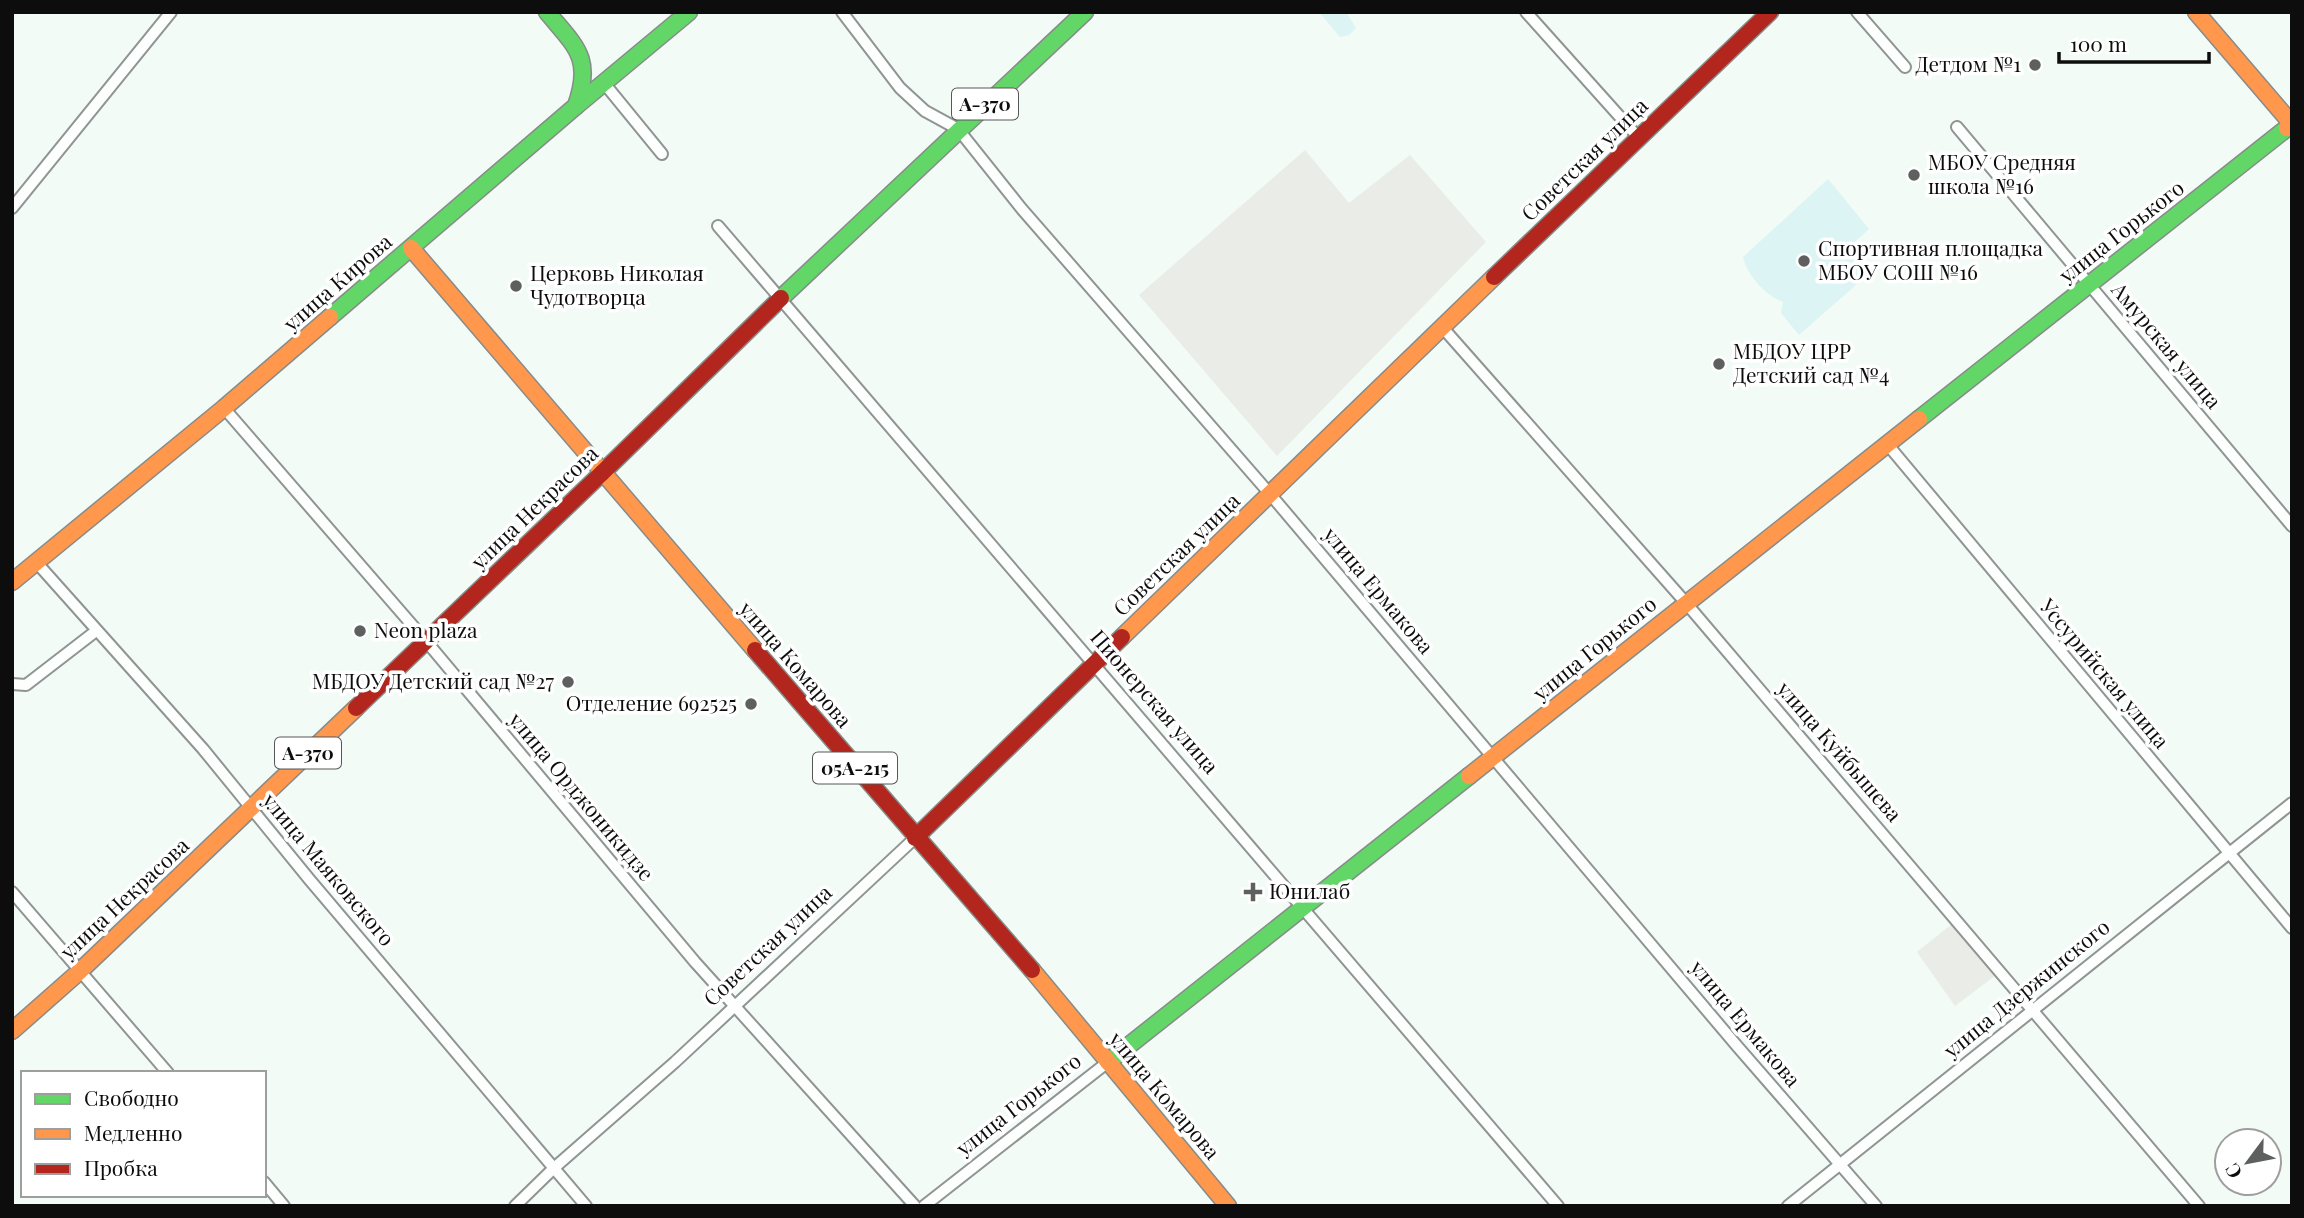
<svg xmlns="http://www.w3.org/2000/svg" width="2304" height="1218" font-family="'Playfair Display',serif">
  <rect width="100%" height="100%" fill="#f2fbf6"/>
  <g fill="#eaece7">
    <polygon points="1305,150 1349,203 1410,155 1486,242 1277,456 1139,295"/>
    <polygon points="1952,924 1996,975 1955,1006 1917,952"/>
  </g>
  <g fill="#dcf4f3">
    <polygon points="1319,12 1346,12 1356,28 1349,35 1340,37"/>
    <path d="M1828 179 1869 229 1851 245 1873 270 1799 335 1781 313 1783 302C1765 295 1747 275 1743 257Z"/>
  </g>
  <g fill="none" stroke-linecap="round" stroke-linejoin="round">
    <defs>
      <g id="street">
        <polyline points="842,12 900,88 925,111 958,129 1021,208 1270,494 1737,1046 1876,1206"/>
        <polyline points="1526,12 1638,137"/>
        <polyline points="1857,12 1905,67"/>
        <polyline points="604,83 662,154"/>
        <polyline points="1957,127 2292,526"/>
        <polyline points="12,208 171,12"/>
        <polyline points="718,226 1558,1206"/>
        <polyline points="1443,328 1686,603 2199,1206"/>
        <polyline points="224,408 426,641 695,962 915,1206"/>
        <polyline points="1888,445 2292,928"/>
        <polyline points="37,563 203,749 309,879 586,1206"/>
        <polyline points="12,684 26,685 96,631"/>
        <polyline points="12,892 168,1073"/>
        <polyline points="264,1182 284,1206"/>
        <polyline points="515,1206 554,1168 675,1062 915,838"/>
        <polyline points="924,1206 1108,1062"/>
        <polyline points="1788,1206 2292,803"/>
      </g>
      <g id="fast">
        <polyline points="576,106 689,12"/>
        <polyline points="781,298 1085,12"/>
        <path d="M330 317 576 106C593 58 576 47 547 12"/>
        <polyline points="1919,419 2287,128"/>
        <polyline points="1108,1062 1469,776"/>
      </g>
      <g id="slow">
        <polyline points="2196,12 2292,124 2287,128"/>
        <polyline points="411,248 755,650"/>
        <polyline points="12,582 224,408 330,317"/>
        <polyline points="1122,637 1494,277"/>
        <polyline points="1469,776 1919,419"/>
        <polyline points="1032,970 1228,1206"/>
        <polyline points="12,1031 80,971 356,708"/>
      </g>
      <g id="jam">
        <polyline points="1494,277 1770,12"/>
        <polyline points="602,473 781,298"/>
        <polyline points="755,650 1032,970"/>
        <polyline points="356,708 602,473"/>
        <polyline points="915,838 1122,637"/>
      </g>
    </defs>
    <use href="#street" stroke="#909492" stroke-width="14"/>
    <use href="#fast" stroke="#878b89" stroke-width="19"/>
    <use href="#slow" stroke="#878b89" stroke-width="19"/>
    <use href="#jam" stroke="#878b89" stroke-width="19"/>
    <use href="#street" stroke="#fdfefe" stroke-width="10"/>
    <use href="#fast" stroke="#63d668" stroke-width="16"/>
    <use href="#slow" stroke="#ff974d" stroke-width="16"/>
    <use href="#jam" stroke="#b3261e" stroke-width="16"/>
  </g>
  <g fill="#5d605f" stroke="#fff" stroke-width="2.5">
    <circle cx="2035" cy="65" r="7"/>
    <circle cx="1914" cy="175" r="7"/>
    <circle cx="1804" cy="261" r="7"/>
    <circle cx="516" cy="286" r="7"/>
    <circle cx="1719" cy="364" r="7"/>
    <circle cx="360" cy="631" r="7"/>
    <circle cx="568" cy="682" r="7"/>
    <circle cx="751" cy="704" r="7"/>
    <path d="M1249.5 881.5h7v7h7v7h-7v7h-7v-7h-7v-7h7z"/>
  </g>
  <g text-anchor="middle" stroke-width="7" stroke-linejoin="round" paint-order="stroke">
    <g fill="#fff" stroke="#565656" stroke-width="2">
      <rect x="952" y="88.5" width="66" height="31" rx="5"/>
      <rect x="275" y="737.5" width="66" height="31" rx="5"/>
      <rect x="813" y="752.5" width="84" height="31" rx="5"/>
    </g>
    <g font-size="19" font-weight="bold" fill="#0d0d0d">
      <text x="985" y="111">А-370</text>
      <text x="308" y="760">А-370</text>
      <text x="855" y="775">05А-215</text>
    </g>
    <g font-size="21" fill="#0d0d0d" stroke="#fff" text-anchor="start">
      <text x="2021" y="72" text-anchor="end">Детдом №1</text>
      <text x="1928" y="170">МБОУ Средняя<tspan x="1928" dy="24">школа №16</tspan></text>
      <text x="1818" y="256">Спортивная площадка<tspan x="1818" dy="24">МБОУ СОШ №16</tspan></text>
      <text x="530" y="281">Церковь Николая<tspan x="530" dy="24">Чудотворца</tspan></text>
      <text x="1733" y="359">МБДОУ ЦРР<tspan x="1733" dy="24">Детский сад №4</tspan></text>
      <text x="374" y="638">Neon plaza</text>
      <text x="554" y="689" text-anchor="end">МБДОУ Детский сад №27</text>
      <text x="737" y="711" text-anchor="end">Отделение 692525</text>
      <text x="1269" y="899">Юнилаб</text>
    </g>
    <g font-size="21" fill="#0d0d0d" stroke="#fff">
      <text transform="translate(1585 160) rotate(-44)" y="7">Советская улица</text>
      <text transform="translate(2122 232) rotate(-38)" y="7">улица Горького</text>
      <text transform="translate(338 283) rotate(-41)" y="7">улица Кирова</text>
      <text transform="translate(2166 346) rotate(50)" y="7">Амурская улица</text>
      <text transform="translate(535 508) rotate(-44)" y="7">улица Некрасова</text>
      <text transform="translate(1177 555) rotate(-44)" y="7">Советская улица</text>
      <text transform="translate(1378 591) rotate(50)" y="7">улица Ермакова</text>
      <text transform="translate(1595 649) rotate(-39)" y="7">улица Горького</text>
      <text transform="translate(795 665) rotate(49)" y="7">улица Комарова</text>
      <text transform="translate(2104 674) rotate(50)" y="7">Уссурийская улица</text>
      <text transform="translate(1154 702) rotate(49)" y="7">Пионерская улица</text>
      <text transform="translate(1839 752) rotate(49)" y="7">улица Куйбышева</text>
      <text transform="translate(581 797) rotate(50)" y="7">улица Орджоникидзе</text>
      <text transform="translate(328 870) rotate(50)" y="7">улица Маяковского</text>
      <text transform="translate(125 899) rotate(-43)" y="7">улица Некрасова</text>
      <text transform="translate(768 946) rotate(-43)" y="7">Советская улица</text>
      <text transform="translate(2027 989) rotate(-39)" y="7">улица Дзержинского</text>
      <text transform="translate(1745 1024) rotate(50)" y="7">улица Ермакова</text>
      <text transform="translate(1164 1096) rotate(50)" y="7">улица Комарова</text>
      <text transform="translate(1019 1105) rotate(-38)" y="7">улица Горького</text>
    </g>
  </g>
  <rect width="2304" height="1218" fill="none" stroke="#0d0d0d" stroke-width="28"/>
  <rect x="21" y="1071" width="245" height="126" fill="#ffffff" stroke="#9e9e9e" stroke-width="2"/>
  <rect x="35" y="1094" width="35" height="10" fill="#63d668" stroke="#9e9e9e" stroke-width="2"/>
  <text x="84" y="1106" font-size="21" fill="#0d0d0d">Свободно</text>
  <rect x="35" y="1129" width="35" height="10" fill="#ff974d" stroke="#9e9e9e" stroke-width="2"/>
  <text x="84" y="1141" font-size="21" fill="#0d0d0d">Медленно</text>
  <rect x="35" y="1164" width="35" height="10" fill="#b3261e" stroke="#9e9e9e" stroke-width="2"/>
  <text x="84" y="1176" font-size="21" fill="#0d0d0d">Пробка</text>
  <g transform="translate(2248 1162) rotate(238)"><circle r="33" fill="#ffffff" stroke="#9e9e9e" stroke-width="2"/>
  <path d="M0-5L12 26L0 18L-12 26Z" fill="#5d605f"/>
  <text y="-10" font-size="19" font-weight="bold" text-anchor="middle" fill="#0d0d0d">С</text>
  </g>
  <path d="M2059 52v10h150v-10" fill="none" stroke="#0d0d0d" stroke-width="3.5"/>
  <text x="2070" y="52" font-size="21" fill="#0d0d0d" stroke="#ffffff" stroke-width="5" paint-order="stroke">100 m</text>
</svg>
